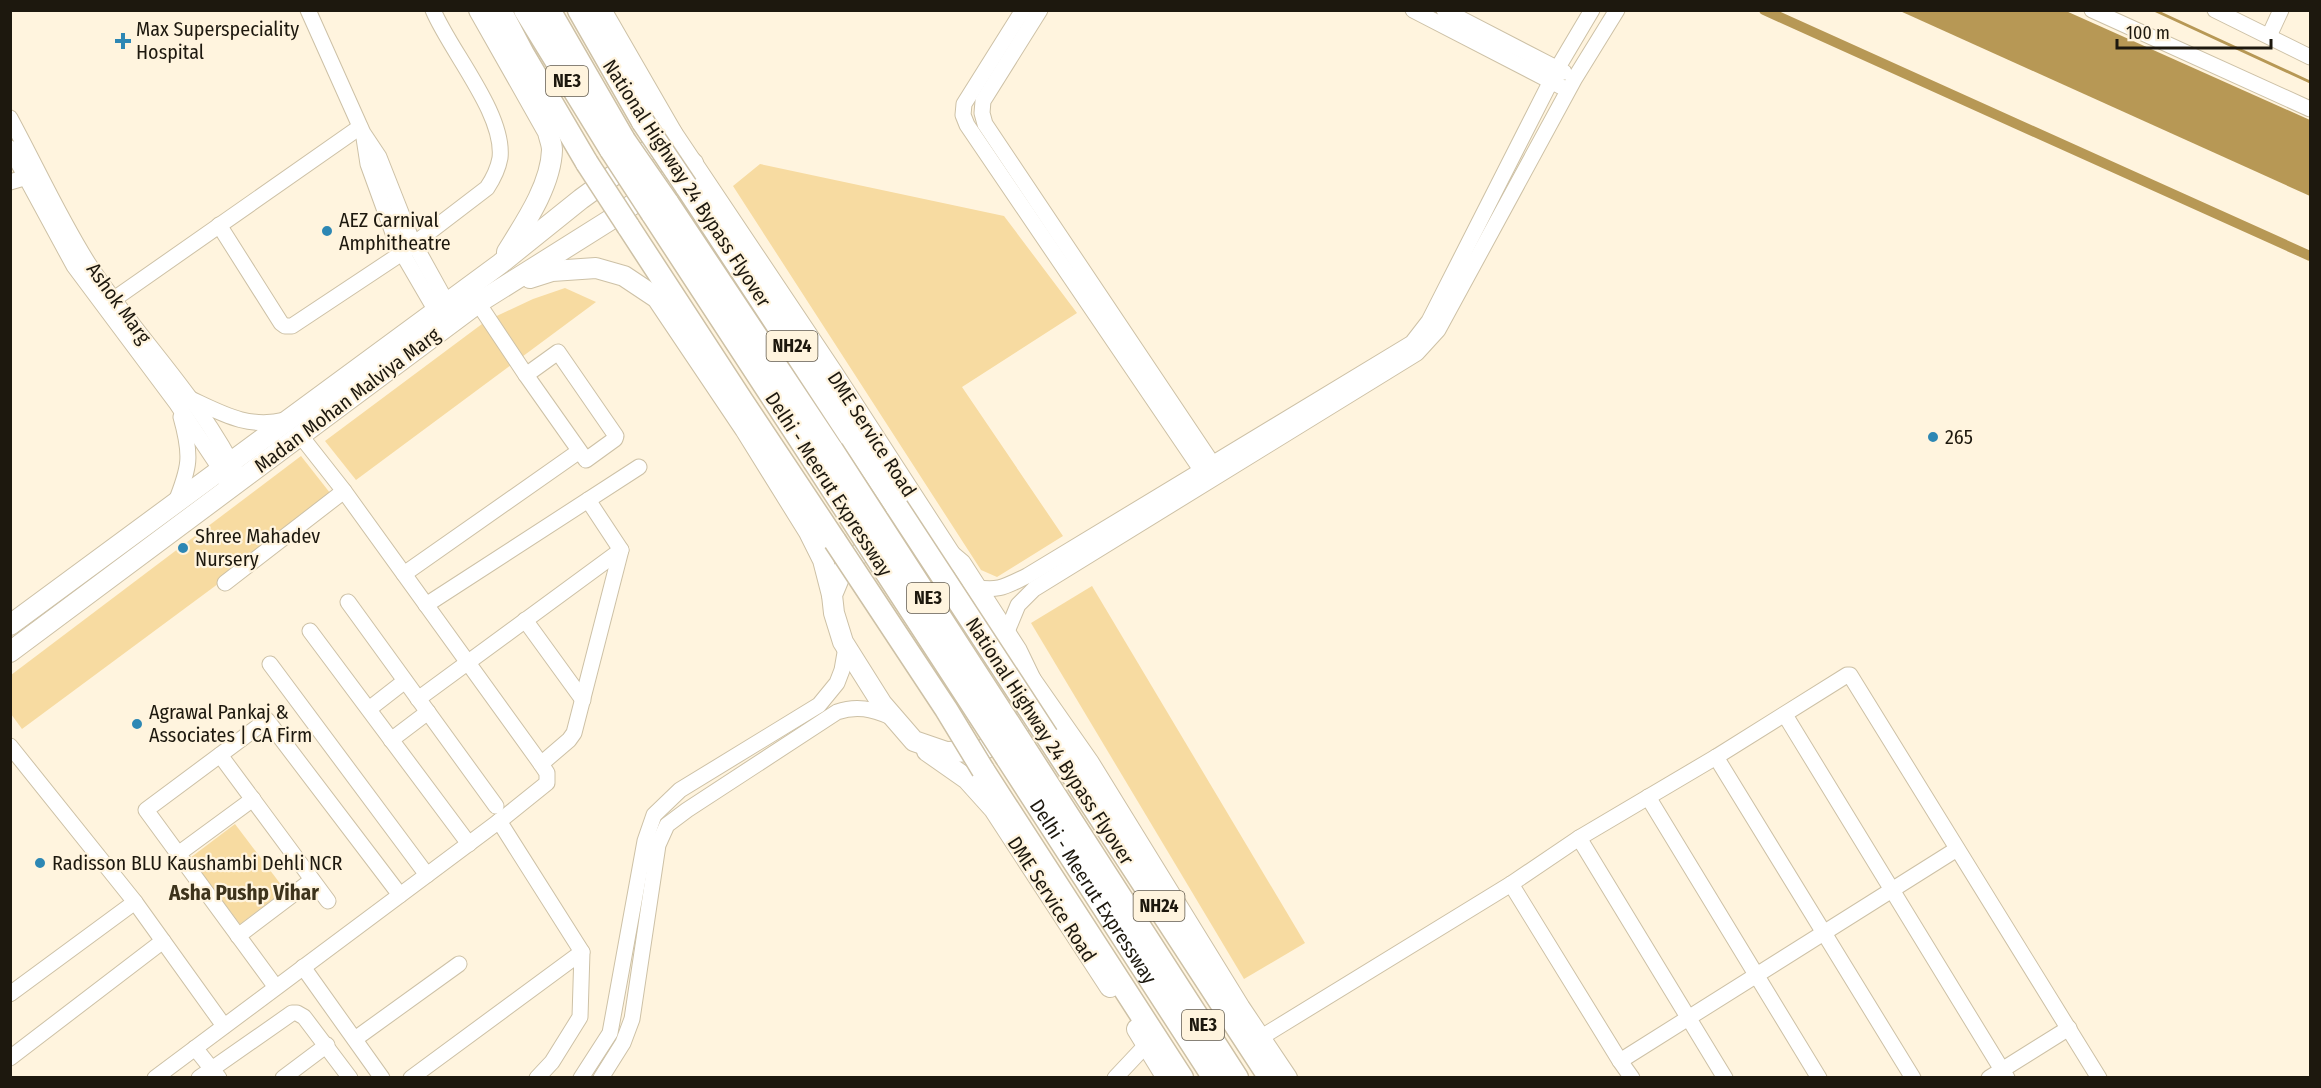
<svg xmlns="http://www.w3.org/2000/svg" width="2321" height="1088" font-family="'Fira Sans Condensed',sans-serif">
  <rect width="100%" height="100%" fill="#fff4de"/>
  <g fill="#f7dba1">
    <polygon points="760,164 1004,216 1077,313 962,387 1063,536 997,577 981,570 733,186"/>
    <polygon points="565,288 596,302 356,480 325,441 486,321 533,299"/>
    <polygon points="301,456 334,498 22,729 11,714 11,675"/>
    <polygon points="1092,586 1305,943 1244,979 1031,623"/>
    <polygon points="235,824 285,890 240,924 190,858"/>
  </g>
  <polygon fill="#b79855" points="1900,11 2066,11 2310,120 2310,196"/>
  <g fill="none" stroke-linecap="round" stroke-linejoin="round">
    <polyline stroke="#b79855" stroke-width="3" points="2154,10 2310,82"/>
    <polyline stroke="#b79855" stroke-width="10" points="1764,10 2310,256"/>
    <defs>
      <g id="minor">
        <polyline points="308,10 363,133 379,157 411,238 447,303"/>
        <polyline points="1023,10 964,104 963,115 967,125 1206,477"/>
        <polyline points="1040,10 983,101 982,113 985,124 1218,472"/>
        <polyline points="1413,10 1560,86"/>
        <polyline points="1444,10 1564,72"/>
        <polyline points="2092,10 2310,109"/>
        <polyline points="2215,10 2310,57"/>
        <polyline points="2269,36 2281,10"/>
        <path d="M10 118C36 166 59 217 88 263 136 337 202 399 240 480"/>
        <polyline points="364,138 368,164 397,244 436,311"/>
        <polyline points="10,148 74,266 177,404 221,470 229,487"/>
        <polyline points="10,182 34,175"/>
        <path d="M219 225 281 323 285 326H292L402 253 487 188C493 179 498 169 500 158 505 114 450 51 433 10"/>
        <polyline points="478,303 526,375"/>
        <polyline points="107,304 360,127"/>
        <polygon points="558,352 616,436 615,439 586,460 526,375"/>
        <path d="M191 399C223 414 249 429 285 420"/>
        <path d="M175 504C190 467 192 456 181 417"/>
        <polyline points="404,574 578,452"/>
        <polyline points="225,583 344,491"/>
        <path d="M975 587C998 592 1006 586 1027 576L1412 343 1429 321 1557 69 1592 10"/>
        <polyline points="348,602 496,806"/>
        <polyline points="426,605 639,467"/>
        <polyline points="525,620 583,700"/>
        <polyline points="310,631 469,844"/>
        <polyline points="1006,634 1018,605 1034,589 1417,353 1438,330 1575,78 1617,10"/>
        <polyline points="270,664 427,875"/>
        <polyline points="418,699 621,550"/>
        <polyline points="369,709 405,681"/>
        <polyline points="1785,715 2007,1078"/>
        <polyline points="391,740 428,712"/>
        <polyline points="10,746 135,902 224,1026"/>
        <polyline points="220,755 328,901"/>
        <polyline points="1716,757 1913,1078"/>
        <polyline points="541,764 569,740 574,733 621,550 588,500"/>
        <polyline points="1648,797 1819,1078"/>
        <polyline points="499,821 582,952 580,1017 552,1062 537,1078"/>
        <polyline points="1579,838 1725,1078"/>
        <polyline points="178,854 253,799"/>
        <polyline points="1511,884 1620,1061 1632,1078"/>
        <polyline points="238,936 312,880"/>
        <polyline points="303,967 382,1078"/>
        <polyline points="275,986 146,810 267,720 400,895"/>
        <polyline points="10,994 135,902"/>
        <polyline points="1260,1038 1511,884 1579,838 1716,757 1847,675 1850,675 2099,1078"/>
        <polyline points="355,1039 459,964"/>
        <polyline points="195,1048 219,1078"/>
        <polyline points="10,1058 163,941"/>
        <polyline points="1620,1061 1957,849"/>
        <polyline points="155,1078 506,816 547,783 547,773 541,764 344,491 300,435"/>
        <polyline points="199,1078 292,1013 297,1013 304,1017 350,1078"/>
        <polyline points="283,1078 327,1045"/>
        <polyline points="411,1078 582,952"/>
        <polyline points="581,1078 610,1033 645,841 654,815 680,790 819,705 837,683 842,670 846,647"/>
        <path d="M601 1078 623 1043 632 1019 658 845 667 825 687 810 837 712C857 705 872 709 891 717"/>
        <polyline points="1115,1078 1147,1044"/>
        <polyline points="1989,1078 2069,1028"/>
      </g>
      <g id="major">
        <path d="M479 10 548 132C549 138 552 144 552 150 551 185 525 223 507 252"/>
        <polyline points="601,10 672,133 832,372 950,554"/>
        <polyline points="530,278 552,271 596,268 624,276 657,298 745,429 809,532 823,560 832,595"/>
        <polygon points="912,535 935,542 961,564 1017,651 1031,680 1032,697 1025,719 1007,737 981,751 946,752 914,741 882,704 843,642 834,613 832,595 842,571 847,564 875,541"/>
        <polyline points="10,625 500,264 581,199 672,133"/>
        <polyline points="10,652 478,303 610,220 693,163"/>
        <polyline points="1031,680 1089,763 1240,1008 1287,1078"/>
        <polyline points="927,751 967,779 994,809 1110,987"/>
        <polyline points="1137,1029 1167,1078"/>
      </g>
      <g id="highway">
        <polyline points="500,10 523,54 587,163"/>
        <polyline points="525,10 611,150"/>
        <polyline points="549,10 624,140"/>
        <polyline points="579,10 643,122"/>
        <polyline points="686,186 897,507"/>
        <polyline points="667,202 832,450"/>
        <polyline points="652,213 814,461"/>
        <polyline points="628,226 742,401 835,541"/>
        <polyline points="1047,736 1270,1078"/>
        <polyline points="1024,747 1237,1078"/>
        <path id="s1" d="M1007 758 1214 1078"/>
        <polyline points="983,770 1182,1078"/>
      </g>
    </defs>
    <use href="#minor" stroke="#cdc1a6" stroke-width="17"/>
    <use href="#major" stroke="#cdc1a6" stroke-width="22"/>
    <use href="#highway" stroke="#cdc1a6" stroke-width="25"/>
    <use href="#minor" stroke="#fff" stroke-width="15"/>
    <use href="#major" stroke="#fff" stroke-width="20"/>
    <use href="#highway" stroke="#fff" stroke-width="22"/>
    <defs>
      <g id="highway-bridge">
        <polyline points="643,122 686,186"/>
        <polyline points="624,140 667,202"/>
        <polyline points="611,150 652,213"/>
        <polyline points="587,163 628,226"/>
        <polyline points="832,450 1024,747"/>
        <polyline points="814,461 1007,758"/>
        <polyline points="897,507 1047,736"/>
        <polyline points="835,541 946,709 983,770"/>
      </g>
    </defs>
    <use href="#highway-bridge" stroke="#cdc1a6" stroke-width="25" stroke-linecap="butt"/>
    <use href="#highway-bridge" stroke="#fff" stroke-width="22"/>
  </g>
  <g fill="#2d87b4" stroke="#fff4de" stroke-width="2">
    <path d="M120 32h6v6h6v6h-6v6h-6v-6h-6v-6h6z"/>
    <circle cx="327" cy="231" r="6"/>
    <circle cx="1933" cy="437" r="6"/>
    <circle cx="183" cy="548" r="6"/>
    <circle cx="137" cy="724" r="6"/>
    <circle cx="40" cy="863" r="6"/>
  </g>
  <g text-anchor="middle" stroke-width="4.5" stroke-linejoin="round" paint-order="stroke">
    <g fill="#fff4de" stroke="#615a4c" stroke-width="1.5">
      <rect x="546" y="66" width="42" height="30" rx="4.5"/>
      <rect x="766.5" y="331" width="51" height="30" rx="4.5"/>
      <rect x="907" y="583" width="42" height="30" rx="4.5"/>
      <rect x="1133.5" y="891" width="51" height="30" rx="4.5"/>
      <rect x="1182" y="1010" width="42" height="30" rx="4.5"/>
    </g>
    <g font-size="18" font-weight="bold" fill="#1d180e">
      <text x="567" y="87">NE3</text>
      <text x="792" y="352">NH24</text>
      <text x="928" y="604">NE3</text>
      <text x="1159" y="912">NH24</text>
      <text x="1203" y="1031">NE3</text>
    </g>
    <g font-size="20" fill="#1d180e" stroke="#fff4de" text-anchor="start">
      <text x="136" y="36">Max Superspeciality<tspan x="136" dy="23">Hospital</tspan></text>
      <text x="339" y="227">AEZ Carnival<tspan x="339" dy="23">Amphitheatre</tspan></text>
      <text x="1945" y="444">265</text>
      <text x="195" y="543">Shree Mahadev<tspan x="195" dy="23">Nursery</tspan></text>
      <text x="149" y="719">Agrawal Pankaj &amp;<tspan x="149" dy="23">Associates | CA Firm</tspan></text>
      <text x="52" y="870">Radisson BLU Kaushambi Dehli NCR</text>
    </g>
    <g font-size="20" fill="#1d180e" stroke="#fff4de">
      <text transform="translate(687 183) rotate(57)" y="7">National Highway 24 Bypass Flyover</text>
      <text transform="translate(119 303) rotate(54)" y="7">Ashok Marg</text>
      <text transform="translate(347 400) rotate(-37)" y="7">Madan Mohan Malviya Marg</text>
      <text transform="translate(872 434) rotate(57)" y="7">DME Service Road</text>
      <text transform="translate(829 484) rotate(57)" y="7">Delhi - Meerut Expressway</text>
      <text transform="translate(1050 741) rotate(57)" y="7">National Highway 24 Bypass Flyover</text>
      <text dy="7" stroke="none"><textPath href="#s1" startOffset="159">Delhi - Meerut Expressway</textPath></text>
      <text transform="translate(1052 899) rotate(57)" y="7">DME Service Road</text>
    </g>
    <g font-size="21" font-weight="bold" fill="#3d331c" stroke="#fff4de">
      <text x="244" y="900">Asha Pushp Vihar</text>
    </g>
  </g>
  <rect width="2321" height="1088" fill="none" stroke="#1d180e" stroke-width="24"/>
  <path d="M2117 39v9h154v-9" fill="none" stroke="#1d180e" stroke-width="3"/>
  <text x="2126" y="39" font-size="18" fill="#1d180e" stroke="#fff4de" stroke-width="4.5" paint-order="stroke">100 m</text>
</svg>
